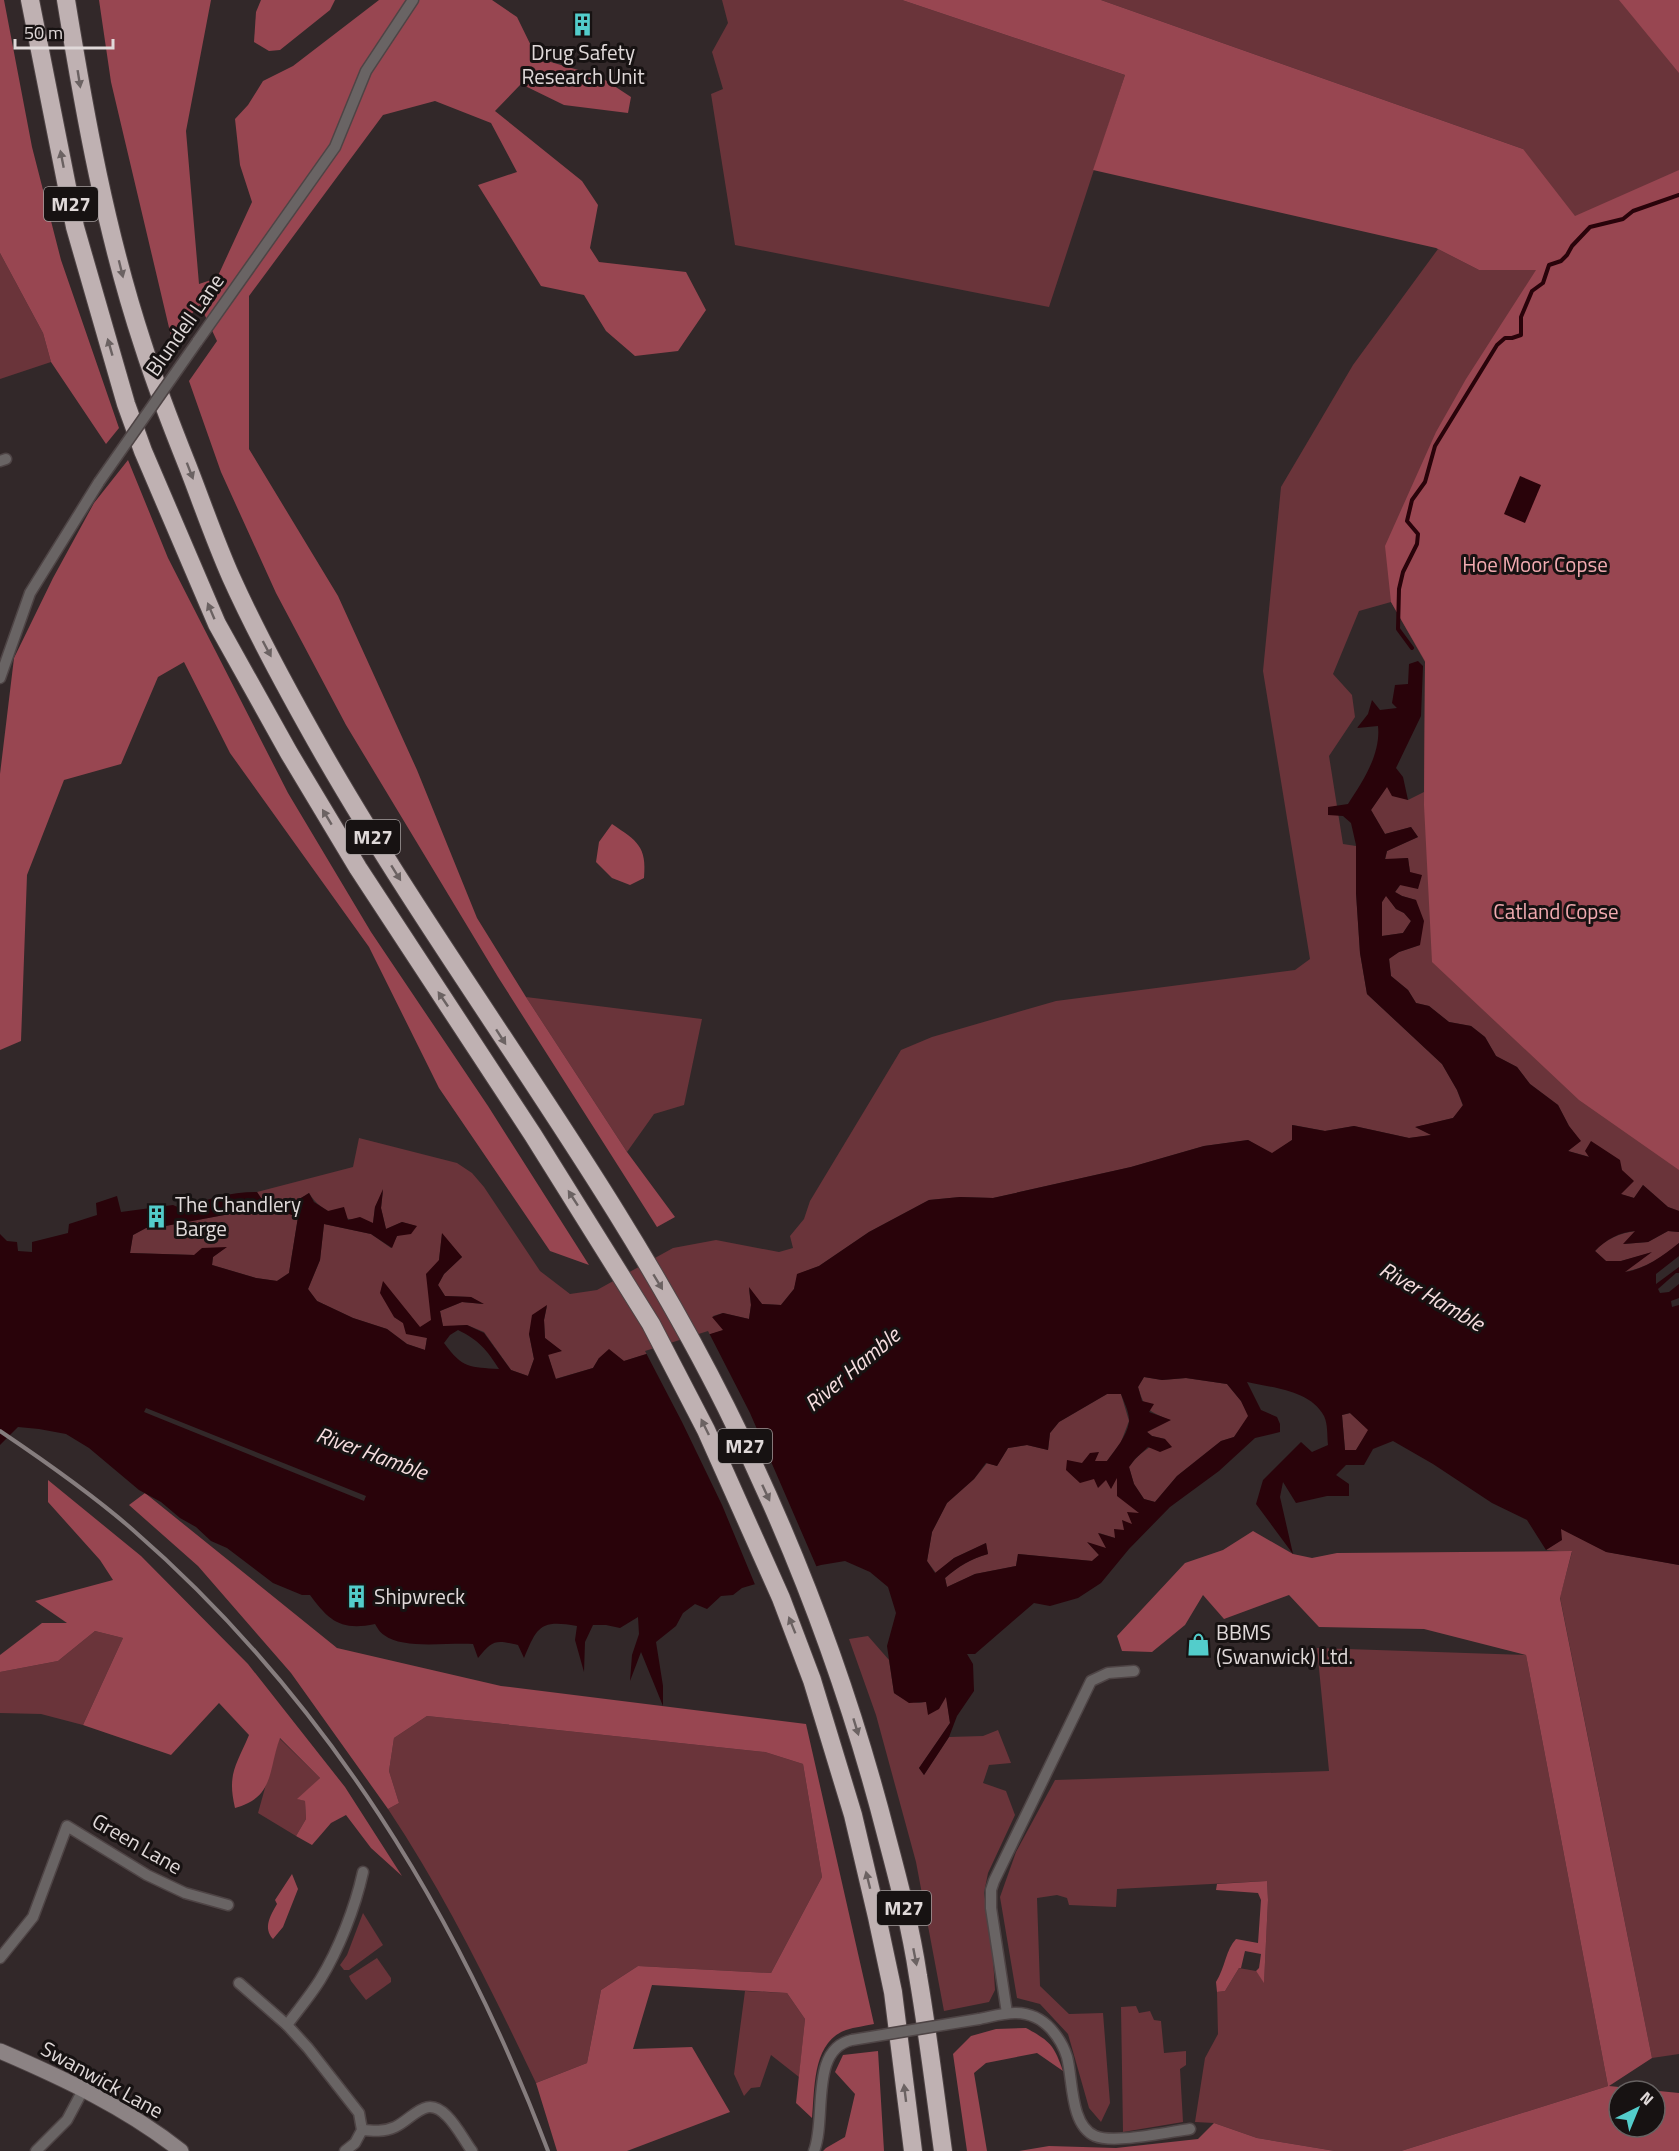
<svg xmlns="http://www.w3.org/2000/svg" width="1679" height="2151" font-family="'Titillium Web',sans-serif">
  <rect width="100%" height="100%" fill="#322829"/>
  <g fill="#6a343a">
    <polygon points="722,0 902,0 1125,75 1049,307 735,245 711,94 723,89 712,52 728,23"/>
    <path d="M1101 0H1679V1211L1668 1207 1643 1185 1634 1198 1620 1194 1590 1157 1568 1151 1580 1141 1569 1126 1558 1105 1530 1084 1517 1067 1496 1056 1485 1037 1471 1026 1449 1022 1429 1006 1416 1003 1408 990 1391 976 1389 958 1399 952 1420 945 1416 900 1402 896 1395 892 1410 872 1408 858 1385 860 1387 851 1418 837 1411 827 1385 834 1371 810 1387 786 1408 800 1424 792 1425 662 1391 602 1359 611 1333 674 1352 695 1355 717 1329 756 1343 844 1356 846V893L1360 953 1367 994 1442 1064 1457 1090 1463 1106 1453 1118 1416 1127 1432 1135 1409 1138 1354 1126 1325 1131 1293 1125 1292 1140 1272 1154 1248 1140 1204 1146 1131 1167 993 1198 960 1197 929 1200 869 1232 819 1266 798 1274 794 1289 781 1305 762 1304 749 1289 751 1305 749 1319 723 1313 713 1316 724 1330 624 1361 599 1358 593 1368 555 1379 548 1354 561 1351 545 1338 544 1320 547 1306 529 1334 534 1359 528 1376 511 1370 484 1332 467 1325 443 1327 440 1311 462 1302 483 1304 471 1297 445 1296 438 1285 444 1274 462 1257 442 1234 439 1260 430 1298 432 1320 420 1328 404 1308 394 1317 427 1338 425 1350 407 1344 387 1329 353 1318 317 1301 308 1289 320 1260 324 1224 371 1234 391 1248 397 1236 416 1226 402 1222 386 1229 381 1208 383 1191 375 1207 373 1223C349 1220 322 1215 309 1193 289 1206 286 1205 263 1201L257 1192 353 1167 359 1138 457 1163 472 1173 484 1187 540 1271 570 1294 597 1290 673 1248 716 1240 779 1252 793 1248 790 1236 804 1219 810 1201 901 1050 932 1037 1056 1001 1295 970 1310 959 1263 671 1281 487 1353 365 1438 249 1479 270 1523 149Z"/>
    <polygon points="0,253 43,333 51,362 0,379"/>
    <polygon points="1386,895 1396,909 1404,913 1411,921 1403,933 1382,936 1382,902"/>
    <polygon points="526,997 702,1019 684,1105 654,1114 627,1152"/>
    <polygon points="271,1208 298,1217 289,1273 277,1281 256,1278 212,1265 213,1257 225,1248 195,1255 130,1253 133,1235 146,1228 160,1227 251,1210"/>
    <polygon points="1611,1218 1618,1222 1581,1244 1577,1238 1599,1221"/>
    <path d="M1636 1231 1624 1244 1648 1242 1668 1231 1679 1232V1243C1663 1257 1644 1269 1623 1272L1650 1253 1621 1261H1606L1595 1251C1606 1239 1620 1233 1636 1231Z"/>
    <path d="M1144 1377 1162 1380 1186 1378 1227 1384 1241 1401 1249 1416 1234 1437 1221 1441 1177 1476 1155 1502 1144 1499 1134 1484 1129 1467C1139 1453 1150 1446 1165 1439L1152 1436 1146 1431 1170 1420C1148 1411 1145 1410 1138 1387Z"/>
    <path d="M1107 1394H1121L1129 1421 1121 1442 1107 1461H1095L1090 1453 1094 1479H1106L1111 1488 1117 1476 1140 1514 1132 1524 1115 1538 1099 1533 1107 1549 1088 1543 1099 1555 1092 1561 1018 1554 1016 1566 975 1574 947 1587 945 1578C959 1566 970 1559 988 1554L986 1543 954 1558 936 1573 927 1561 932 1532 947 1503 974 1479 987 1463 997 1466 1008 1448 1027 1445 1048 1450 1050 1433 1059 1422Z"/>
    <polygon points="1350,1413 1369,1430 1356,1450 1345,1450 1342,1415"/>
    <polygon points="1560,1528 1607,1552 1679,1565 1679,2054 1652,2058 1560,1597 1572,1552 1546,1550 1561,1540"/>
    <polygon points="95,1631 123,1638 83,1725 41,1714 0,1713 0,1672 58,1661"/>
    <path d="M868 1636 889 1660 894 1693C916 1707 922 1704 946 1695L950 1723 919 1768 924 1775 949 1737 983 1736 998 1730 1011 1763 989 1765 983 1783 1006 1791 1015 1815 988 1873 984 1893 992 1942 995 1990 989 2002 944 2011 916 1862 876 1715 849 1639Z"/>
    <polygon points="1317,1648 1526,1655 1608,2086 1401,2151 1335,2151 1257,2138 1214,2123 1195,2122 1205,2058 1218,2034 1217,1992 1225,1991 1239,1968 1256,1971 1264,1982 1268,1900 1267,1881 1117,1889 1116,1907 1069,1905 1067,1898 1057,1895 1037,1898 1040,1986 1069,2014 1103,2013 1110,2103 1101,2122 1089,2108 1068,2034 1040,2004 1017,1998 1000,1897 1016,1852 1055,1780 1329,1771"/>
    <path d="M427 1716 765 1752 803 1764 822 1877 771 1973 638 1966 601 1990 587 2063 536 2083C491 1989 446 1896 388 1809L399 1803 389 1771 394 1738Z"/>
    <polygon points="279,1738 320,1778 298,1799 305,1801 306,1819 296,1836 258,1813"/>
    <polygon points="363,1913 383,1945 349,1970 344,1970 340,1965 347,1955"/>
    <polygon points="377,1958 391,1978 391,1982 366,2000 351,1981 349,1976"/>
    <polygon points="745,1991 787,1993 805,2019 799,2077 771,2055 760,2087 751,2088 744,2096 734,2074"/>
    <polygon points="1136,2006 1139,2013 1150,2011 1154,2020 1161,2021 1164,2053 1186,2051 1186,2065 1180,2069 1183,2122 1123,2132 1121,2007"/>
  </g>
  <g fill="#984651" fill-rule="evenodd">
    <polygon points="0,0 4,0 32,147 61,260 119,428 106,444 51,362 43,333 0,253"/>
    <polygon points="99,0 211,0 186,131 199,284 217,278 252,202 240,165 235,119 248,105 263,81 293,66 379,0 492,0 517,17 537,58 599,76 631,97 628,113 564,105 521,84 495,111 582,181 598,205 590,248 599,262 686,272 706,310 678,351 635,356 606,331 584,295 541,286 478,185 517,172 491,123 435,101 383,115 249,296 249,449 338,596 417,770 477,918 526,997 627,1152 675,1217 657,1227 498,977 346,725 276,593 221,472 189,381 217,341 200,305 171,336 111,82"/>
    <polygon points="261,0 335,0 330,10 280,50 269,51 254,42 256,12"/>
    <polygon points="902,0 1101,0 1523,149 1575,216 1679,170 1679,1170 1579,1100 1432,962 1424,805 1425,661 1391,602 1385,546 1436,432 1466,379 1536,270 1479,270 1436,248 1093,170 1125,75"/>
    <polygon points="1619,0 1679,0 1679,73"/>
    <polygon points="128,460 168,558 288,793 371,932 488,1106 589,1265 550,1251 439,1088 369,947 230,753 184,662 158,677 121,764 64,780 27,875 21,1041 0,1050 0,774 14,658 53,578 94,503"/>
    <path d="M612 824C637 841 647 846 644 878L630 885 612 878 596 862 599 842Z"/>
    <path d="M48 1480 141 1556 248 1664 345 1787 402 1876 371 1848 346 1815 331 1823 312 1845 296 1836 306 1819 305 1801 297 1799 320 1778 280 1738C268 1770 275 1797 235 1808 227 1774 236 1766 249 1735L219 1703 171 1755 83 1725 123 1638 95 1631 58 1661 0 1672V1655L42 1623H67L35 1601 113 1580 100 1560 48 1502Z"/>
    <path d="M145 1493 337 1648 501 1686 806 1724 874 2024C865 2026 855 2027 846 2030 812 2042 815 2089 812 2118L796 2103 805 2019 787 1993 652 1985 633 2049 692 2047 730 2112 627 2151H557L536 2083 587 2063 601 1990 638 1966 771 1973 822 1877 803 1764 765 1752 427 1716 394 1738 389 1771 399 1803 388 1809 291 1673 198 1566 129 1505Z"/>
    <path d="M1253 1531 1293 1554 1312 1558 1337 1553 1572 1551 1560 1598 1652 2058 1609 2086 1679 2093V2151H1401L1608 2086 1526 1655 1424 1629 1319 1627 1289 1595 1224 1619 1203 1595 1185 1625 1152 1652 1122 1651 1117 1636 1185 1563 1223 1550ZM1619 2091H1655V2127H1619Z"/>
    <path d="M292 1874 298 1889 283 1927 273 1939C263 1928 270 1916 277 1904L275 1900Z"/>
    <path d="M1267 1881 1268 1900 1264 1983 1256 1971 1259 1968 1261 1954 1245 1951 1241 1968H1239L1225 1991 1217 1992 1216 1982C1225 1968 1226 1949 1236 1939L1258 1943 1261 1900 1258 1893 1216 1890 1217 1884Z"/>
    <path d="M1026 2028C1050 2041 1054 2045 1063 2071L1037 2053 986 2063 974 2073 987 2151H967L953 2054 971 2036 996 2029Z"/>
    <polygon points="878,2051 884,2151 823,2151 826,2148 845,2137 855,2094 835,2072 843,2055"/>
    <polygon points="1214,2123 1257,2138 1335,2151 1019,2151 1049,2146 1116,2148 1198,2139"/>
  </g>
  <g fill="#29030a" fill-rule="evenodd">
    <polygon points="1520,476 1541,485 1525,523 1504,514"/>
    <path d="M1418 661 1423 666 1421 716 1396 768 1403 777 1408 800 1392 796 1387 787 1371 810 1385 834 1411 827 1418 837 1387 851 1385 859 1408 858 1410 872 1422 875 1418 889 1400 885 1395 892 1402 896 1416 900 1424 921 1420 945 1399 952 1389 959 1391 976 1408 990 1416 1003 1429 1006 1449 1022 1471 1026 1485 1037 1496 1056 1517 1067 1530 1084 1558 1105 1569 1126 1581 1141 1568 1151 1589 1157 1585 1151 1591 1141 1620 1160 1622 1170 1634 1181 1621 1194 1634 1198 1643 1185 1668 1207 1679 1211V1232L1668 1231 1648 1242 1623 1244 1635 1231C1620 1232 1605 1240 1595 1251L1606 1261H1621L1652 1252 1625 1272C1645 1269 1663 1256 1679 1243V1256L1656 1274V1284L1679 1267V1273H1676L1658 1289 1660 1293 1669 1292 1679 1284V1298L1671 1301 1672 1307 1679 1305V1565L1606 1552 1561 1529 1562 1540 1546 1550 1527 1520 1492 1503 1433 1464 1393 1441 1373 1449 1364 1465H1346L1336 1475 1349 1484V1496H1327L1296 1503 1283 1482 1280 1497 1293 1554 1256 1504 1263 1480 1301 1442 1312 1452 1328 1445C1327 1436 1328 1424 1324 1416 1310 1390 1273 1388 1247 1382L1261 1410 1277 1417 1280 1424V1432L1255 1438 1219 1471 1170 1507 1129 1549 1101 1583 1078 1598 1050 1606 1034 1603 975 1654H967L973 1664 974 1691 957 1716 949 1737 924 1775 919 1768 950 1723 946 1697 939 1709 928 1715 926 1702 909 1703 894 1693 887 1646 896 1613 888 1587 870 1572 845 1561 821 1565 742 1588 733 1595 721 1596 707 1609 695 1604 683 1613 676 1626 656 1642 663 1686V1706L641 1652 630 1681 632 1655 639 1634 638 1617 620 1628 606 1625H593L585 1642 584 1672 575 1640 577 1626C540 1619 537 1627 524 1658L518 1645C496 1640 493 1639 478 1658L473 1644C448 1642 404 1650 384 1635 380 1633 377 1627 375 1624 341 1631 329 1621 310 1595H302L273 1583 227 1548 211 1541 196 1527 180 1518 161 1502 139 1490 89 1448 66 1434 39 1429 18 1427 0 1445V1234L7 1241 17 1242 18 1251 32 1252V1242L68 1233 69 1224 97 1215 96 1203 117 1196 121 1212 173 1205 182 1209C207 1199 230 1192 257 1192L263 1201C286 1205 289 1206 309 1193L314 1202 328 1211 344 1207 348 1220 360 1217 373 1223 375 1207 383 1189 381 1208 386 1229 402 1222 417 1226 411 1234 397 1236 392 1248 371 1234 324 1224 320 1260 308 1289 317 1301 353 1318 387 1329 407 1344 425 1350 427 1338 406 1334 403 1323 394 1317 380 1293 383 1281 420 1327 431 1320 426 1274 439 1260 442 1233 462 1257 444 1274 438 1285 445 1296 471 1297 484 1304 462 1302 440 1311 443 1326 467 1325 484 1333 511 1370 528 1376 534 1359 529 1334 532 1315 547 1305 544 1320 545 1338 562 1351 548 1355 556 1379 593 1368 599 1358 609 1349 624 1361 723 1330 712 1317 723 1313 749 1319 751 1305 749 1287 762 1304 781 1305 794 1289 797 1274 819 1266 869 1232 929 1200 960 1197 993 1198 1131 1167 1204 1146 1248 1140 1272 1153 1292 1140V1125L1325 1131 1354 1126 1409 1138 1431 1135 1415 1127 1453 1118 1463 1105 1457 1090 1442 1064 1367 994 1360 953 1356 893V845L1351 823 1343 816 1328 815V807L1348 804C1363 781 1381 754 1378 726L1357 728 1368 714 1372 700 1380 710 1397 708 1392 703 1395 685 1408 684 1409 664ZM1386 896 1396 909 1404 913 1411 921 1403 933 1382 936V902ZM271 1208 298 1217 289 1273 277 1281 256 1278 212 1265 213 1257 227 1247 202 1248 194 1255 130 1253 133 1235 146 1228 160 1227 251 1210ZM458 1330C479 1340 487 1350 499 1369 470 1367 463 1369 444 1343L450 1335ZM1144 1377 1162 1380 1186 1378 1227 1384 1241 1401 1248 1416 1234 1437 1221 1441 1177 1476 1155 1502 1144 1499 1134 1484 1129 1467 1135 1459 1148 1447 1160 1452 1172 1447 1165 1439 1152 1436 1147 1432 1171 1420 1149 1412 1154 1404 1142 1401 1138 1387ZM1107 1394H1121C1124 1402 1130 1414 1129 1422 1127 1436 1115 1450 1107 1461H1095L1099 1452 1090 1453 1082 1463 1067 1460 1066 1470 1080 1483 1094 1479 1098 1488 1106 1480 1111 1489 1117 1478V1496L1139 1513 1127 1512 1132 1524 1122 1520 1124 1530 1114 1529 1115 1538 1098 1533 1106 1548 1087 1542 1099 1555 1092 1561 1018 1554 1016 1566 975 1574 947 1587 945 1578C959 1566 970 1559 988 1554L986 1543 954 1558 935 1573 927 1561 932 1532 947 1503 974 1479 986 1463 997 1466 1008 1448 1027 1445 1048 1450 1050 1433 1059 1422ZM1350 1413 1368 1430 1356 1450H1345L1342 1415Z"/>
  </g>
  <g fill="#322829">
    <polygon points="708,1331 750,1413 818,1570 756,1587 722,1505 682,1422 645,1351"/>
    <polygon points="146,1408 366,1496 364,1501 144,1412"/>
  </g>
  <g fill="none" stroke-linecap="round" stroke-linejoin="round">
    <polyline stroke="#29030a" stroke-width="4" points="1412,648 1398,629 1399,589 1403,572 1417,544 1418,534 1407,521 1412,500 1425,482 1435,446 1497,345 1505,338 1512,338 1521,335 1521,317 1532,291 1543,283 1549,265 1561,261 1567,255 1572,246 1590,227 1623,219 1633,211 1679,195"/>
    <defs>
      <g id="street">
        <polyline points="197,342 335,147 366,71 413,0"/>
        <polyline points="0,461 6,459"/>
        <polyline points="0,678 30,593 99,482"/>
        <polyline points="0,1958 33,1917 67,1826 147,1875 185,1893 228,1905"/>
        <polyline points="239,1983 287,2025 308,2048 359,2113 362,2130 355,2143 345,2151"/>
        <polyline points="1007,2013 991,1908 991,1890 994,1881 1091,1681 1108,1673 1134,1671"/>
        <path d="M979 2019C990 2017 1003 2013 1015 2013 1029 2013 1041 2018 1051 2029 1058 2037 1064 2047 1067 2057 1073 2080 1070 2125 1095 2136 1114 2144 1168 2132 1190 2129"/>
        <path d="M287 2025C298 2010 310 1996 320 1980 339 1949 355 1908 363 1872"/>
        <path d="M362 2130C373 2131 384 2132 395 2127 414 2118 426 2094 447 2116 457 2126 464 2140 472 2151"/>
        <polyline points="36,2151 67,2120 83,2090"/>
        <path d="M814 2151C827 2118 809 2049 852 2040"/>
      </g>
      <path id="secondary" d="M0 2051C63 2078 127 2108 181 2151"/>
      <g id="highway">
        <polyline points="30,0 75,227 126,404 143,451 217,624 289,753 358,868 533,1135 651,1324 706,1430 781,1598 812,1680 853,1815 877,1917 893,1992 913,2151"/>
        <path d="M66 0C85 116 106 233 143 345 156 386 172 427 188 467 202 503 215 541 231 577 258 637 291 697 324 755 451 976 612 1178 726 1407 795 1545 849 1689 887 1838 899 1883 911 1929 918 1976 928 2034 935 2093 943 2151"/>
      </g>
    </defs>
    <use href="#street" stroke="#4e4445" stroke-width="13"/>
    <use href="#secondary" stroke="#4e4445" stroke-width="17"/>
    <use href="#highway" stroke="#4e4445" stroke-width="20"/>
    <use href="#street" stroke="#696464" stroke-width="10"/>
    <use href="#secondary" stroke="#8c8384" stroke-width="15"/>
    <use href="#highway" stroke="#bfb1b2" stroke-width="18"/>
    <path stroke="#867d7e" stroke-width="4" d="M0 1431C46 1462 92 1494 133 1530 325 1697 459 1915 548 2151"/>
    <defs>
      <g id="street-bridge">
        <polyline points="99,482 197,342"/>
        <polyline points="852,2040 979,2019"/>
      </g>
    </defs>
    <use href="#street-bridge" stroke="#4e4445" stroke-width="13" stroke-linecap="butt"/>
    <use href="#street-bridge" stroke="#696464" stroke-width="10"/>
  </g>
  <defs><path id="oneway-solid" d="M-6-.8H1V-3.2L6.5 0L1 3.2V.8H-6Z" transform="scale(1.5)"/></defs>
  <g fill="#6b6262">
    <use href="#oneway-solid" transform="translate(79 79) rotate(81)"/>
    <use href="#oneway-solid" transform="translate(62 159) rotate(-101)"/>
    <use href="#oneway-solid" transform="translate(121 269) rotate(76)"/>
    <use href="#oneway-solid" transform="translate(110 347) rotate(-106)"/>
    <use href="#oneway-solid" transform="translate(190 471) rotate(69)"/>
    <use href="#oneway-solid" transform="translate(211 611) rotate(-113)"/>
    <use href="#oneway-solid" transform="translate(267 649) rotate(62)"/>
    <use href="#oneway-solid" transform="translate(327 817) rotate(-121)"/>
    <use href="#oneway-solid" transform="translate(396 873) rotate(58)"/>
    <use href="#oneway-solid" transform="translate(443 999) rotate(-124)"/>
    <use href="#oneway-solid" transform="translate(501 1037) rotate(57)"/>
    <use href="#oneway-solid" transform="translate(573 1198) rotate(-123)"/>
    <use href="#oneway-solid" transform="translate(658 1282) rotate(59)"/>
    <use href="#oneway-solid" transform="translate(705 1427) rotate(-116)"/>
    <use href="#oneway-solid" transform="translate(766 1493) rotate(65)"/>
    <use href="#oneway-solid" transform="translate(792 1625) rotate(-112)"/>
    <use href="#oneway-solid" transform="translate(856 1727) rotate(73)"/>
    <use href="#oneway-solid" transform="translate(868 1880) rotate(-104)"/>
    <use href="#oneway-solid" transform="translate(915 1957) rotate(79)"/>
    <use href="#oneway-solid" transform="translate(905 2093) rotate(-97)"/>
  </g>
  <defs>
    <symbol id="building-bare" viewBox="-9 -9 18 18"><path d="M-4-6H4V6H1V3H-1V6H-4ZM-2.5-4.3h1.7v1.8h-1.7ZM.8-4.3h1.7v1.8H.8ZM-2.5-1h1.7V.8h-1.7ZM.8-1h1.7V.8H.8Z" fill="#53cdcb" stroke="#171212" stroke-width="2.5" paint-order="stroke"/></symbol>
    <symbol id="shop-bare" viewBox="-9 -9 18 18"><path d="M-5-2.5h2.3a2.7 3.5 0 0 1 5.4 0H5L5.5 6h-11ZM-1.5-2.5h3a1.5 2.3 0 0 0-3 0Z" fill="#53cdcb" stroke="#171212" stroke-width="2.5" paint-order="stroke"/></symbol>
  </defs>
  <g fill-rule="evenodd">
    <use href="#building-bare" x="566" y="8" width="33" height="33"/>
    <use href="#building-bare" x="140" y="1200" width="33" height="33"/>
    <use href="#building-bare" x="340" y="1580" width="33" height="33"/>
    <use href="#shop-bare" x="1182" y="1628" width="33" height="33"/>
  </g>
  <g text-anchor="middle" stroke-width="6" stroke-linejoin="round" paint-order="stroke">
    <g fill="#171212" stroke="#a49d9d" stroke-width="1.5">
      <rect x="44" y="187" width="54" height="34" rx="4.5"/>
      <rect x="346" y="820" width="54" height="34" rx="4.5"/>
      <rect x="718" y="1429" width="54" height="34" rx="4.5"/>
      <rect x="877" y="1891" width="54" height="34" rx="4.5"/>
    </g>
    <g font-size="20" font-weight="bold" fill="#e0d9d9">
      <text x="71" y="211">M27</text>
      <text x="373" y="844">M27</text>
      <text x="745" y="1453">M27</text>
      <text x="904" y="1915">M27</text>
    </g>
    <g font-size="21" fill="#e0d9d9" stroke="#171212" text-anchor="start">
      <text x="583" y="60" text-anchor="middle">Drug Safety<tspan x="583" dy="24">Research Unit</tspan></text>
      <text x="175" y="1212">The Chandlery<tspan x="175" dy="24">Barge</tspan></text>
      <text x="374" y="1604">Shipwreck</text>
      <text x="1216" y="1640">BBMS<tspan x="1216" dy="24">(Swanwick) Ltd.</tspan></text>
    </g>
    <g font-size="21" fill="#e0d9d9" stroke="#171212">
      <text transform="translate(185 325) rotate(-55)" y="7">Blundell Lane</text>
      <text transform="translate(137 1844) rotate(30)" y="7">Green Lane</text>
      <text transform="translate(102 2080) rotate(29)" y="7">Swanwick Lane</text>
    </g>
    <g font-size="21" fill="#f1aab0" stroke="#171212">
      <text x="1535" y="572">Hoe Moor Copse</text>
      <text x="1556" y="919">Catland Copse</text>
    </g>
    <g font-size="22" font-style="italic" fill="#f6dddf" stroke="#171212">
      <text transform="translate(1432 1296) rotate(30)" y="8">River Hamble</text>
      <text transform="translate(852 1369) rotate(-40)" y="8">River Hamble</text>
      <text transform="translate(372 1453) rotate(20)" y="8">River Hamble</text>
    </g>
  </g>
  <g transform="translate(1637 2109) rotate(43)"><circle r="28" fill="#171212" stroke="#676262" stroke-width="1.5"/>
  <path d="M0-4.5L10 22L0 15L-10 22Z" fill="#53cdcb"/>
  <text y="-9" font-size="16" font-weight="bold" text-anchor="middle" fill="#e0d9d9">N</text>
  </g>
  <path d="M15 39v9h98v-9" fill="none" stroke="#e0d9d9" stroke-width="3"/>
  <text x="24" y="39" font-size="18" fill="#e0d9d9" stroke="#171212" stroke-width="4.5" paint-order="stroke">50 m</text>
</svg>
